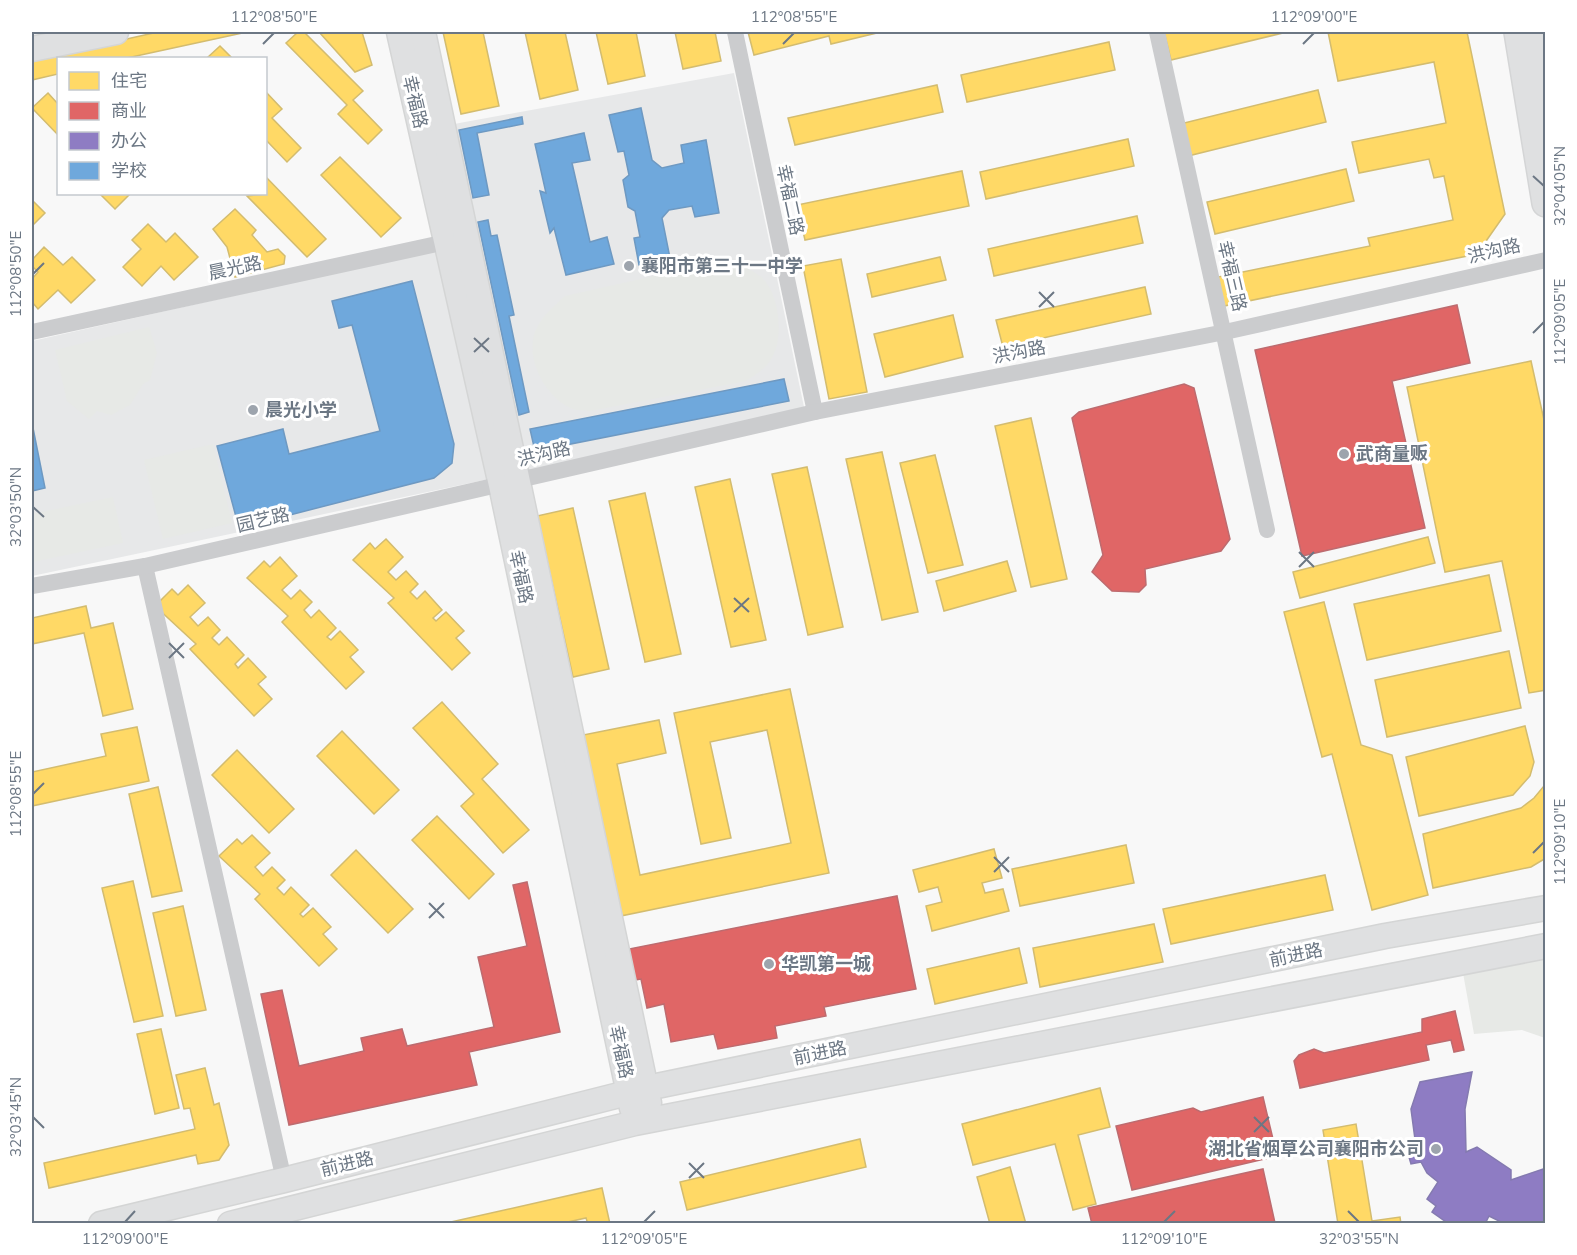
<svg xmlns="http://www.w3.org/2000/svg" width="1577" height="1255" font-family="Mulish,'Noto Sans SC',sans-serif">
  <rect width="100%" height="100%" fill="#f8f8f8"/>
  <g fill="#e7e8e9">
    <polygon points="734,73 804,407 528,471 454,124"/>
    <polygon points="438,250 489,479 32,576 32,341"/>
  </g>
  <g fill="#e7e9e6">
    <path d="M721 261C735 264 748 267 760 276 779 291 784 335 773 356 767 368 757 374 746 381L590 411C584 410 576 411 571 408 546 398 525 359 535 332 540 318 554 306 565 296Z"/>
    <polygon points="149,327 157,353 150,380 143,384 130,405 111,415 97,411 89,419 67,401 55,350"/>
    <polygon points="213,444 232,523 163,539 144,460"/>
    <polygon points="113,497 123,543 33,562 32,514"/>
    <polygon points="1545,950 1545,1038 1522,1030 1474,1034 1461,962"/>
  </g>
  <g fill="#ffd966" stroke="#d3bc6f" stroke-width="1.5">
    <polygon points="158,32 247,32 127,58 58,58 58,74 32,80 32,60"/>
    <polygon points="298,32 304,32 363,91 353,100 382,130 368,144 338,114 347,105 286,43"/>
    <polygon points="319,32 362,32 372,65 355,72"/>
    <polygon points="443,32 483,32 499,106 461,114"/>
    <polygon points="525,32 565,32 578,90 540,99"/>
    <polygon points="596,32 636,32 645,76 608,84"/>
    <polygon points="675,32 715,32 721,61 683,69"/>
    <polygon points="748,32 881,32 831,44 829,36 754,55"/>
    <polygon points="1164,32 1287,32 1171,60"/>
    <polygon points="1328,32 1467,32 1505,214 1477,254 1224,306 1218,277 1370,246 1368,238 1453,220 1444,176 1434,178 1429,159 1359,173 1352,142 1446,123 1434,62 1338,81"/>
    <polygon points="1109,42 1115,70 967,102 961,75"/>
    <polygon points="220,46 232,58 207,58"/>
    <polygon points="937,85 943,112 795,145 788,118"/>
    <polygon points="1318,90 1326,122 1188,156 1180,124"/>
    <polygon points="266,92 282,109 272,118 301,148 287,162 266,140"/>
    <polygon points="48,93 58,104 58,135 32,108"/>
    <polygon points="1128,139 1134,166 986,199 980,172"/>
    <polygon points="340,157 401,218 381,237 321,175"/>
    <polygon points="1346,169 1354,201 1215,234 1207,202"/>
    <polygon points="962,171 969,206 805,240 797,205"/>
    <polygon points="266,177 326,239 307,257 247,196 266,194"/>
    <polygon points="100,194 127,194 129,195 115,209"/>
    <polygon points="32,200 45,213 32,226"/>
    <polygon points="235,209 256,230 252,235 267,252 278,249 285,256 284,264 235,277 227,247 213,229"/>
    <polygon points="1137,216 1143,243 994,276 988,249"/>
    <polygon points="148,224 166,242 175,233 198,257 174,280 161,266 142,286 123,267 141,249 132,240"/>
    <polygon points="44,247 63,265 72,257 95,280 71,303 58,290 38,309 32,302 32,279 38,272 32,266 32,260"/>
    <polygon points="940,257 946,280 872,297 867,274"/>
    <polygon points="841,259 867,392 829,399 803,266"/>
    <polygon points="1145,287 1151,314 1003,347 996,320"/>
    <polygon points="953,315 963,357 885,377 874,334"/>
    <polygon points="1531,361 1546,429 1546,690 1529,693 1502,561 1445,572 1407,387"/>
    <polygon points="1031,418 1067,579 1031,587 995,426"/>
    <polygon points="882,452 918,612 882,620 846,459"/>
    <polygon points="935,455 963,565 928,573 900,463"/>
    <polygon points="807,467 843,627 808,635 772,474"/>
    <polygon points="730,479 766,640 731,647 695,487"/>
    <polygon points="645,493 681,654 645,662 609,501"/>
    <polygon points="573,508 609,669 573,677 537,516"/>
    <polygon points="1428,537 1435,563 1300,598 1293,572"/>
    <polygon points="386,539 403,557 388,572 396,580 406,571 418,584 410,592 417,599 425,591 442,610 433,618 436,621 446,612 464,631 456,638 470,653 452,670 388,603 394,598 353,560 370,543 375,549"/>
    <polygon points="280,557 297,576 282,590 291,599 300,590 312,602 304,610 311,618 319,610 336,628 327,637 331,640 340,631 358,650 350,657 364,672 346,689 282,622 288,616 247,578 264,561 270,567"/>
    <polygon points="1007,561 1016,591 944,611 936,581"/>
    <polygon points="1489,575 1501,631 1367,660 1354,604"/>
    <polygon points="188,585 205,603 190,617 198,626 208,617 220,630 212,638 219,645 227,637 244,655 235,664 238,668 248,658 266,677 258,684 272,699 254,716 190,649 196,644 155,606 172,589 178,595"/>
    <polygon points="1324,602 1361,745 1392,755 1428,895 1372,910 1332,754 1322,757 1284,612"/>
    <polygon points="86,606 91,628 113,623 133,709 103,716 84,633 32,644 32,618"/>
    <polygon points="1509,651 1521,708 1387,737 1375,680"/>
    <polygon points="790,689 829,873 611,918 573,737 659,720 666,753 617,764 640,875 791,843 767,730 710,742 731,838 701,844 674,713"/>
    <polygon points="442,702 498,764 482,779 529,830 503,853 461,806 474,794 413,728"/>
    <polygon points="1525,726 1534,762 1530,776 1513,795 1419,816 1406,757"/>
    <polygon points="137,727 149,781 32,806 32,772 106,756 101,734"/>
    <polygon points="342,731 399,790 374,814 317,756"/>
    <polygon points="237,750 294,809 269,833 212,775"/>
    <polygon points="1546,779 1546,858 1531,867 1433,888 1423,834 1521,808 1534,798 1544,786"/>
    <polygon points="158,787 182,891 152,897 129,794"/>
    <polygon points="437,816 494,874 469,899 412,840"/>
    <polygon points="252,835 270,853 255,867 263,876 272,867 285,880 277,888 284,895 291,887 309,905 300,914 303,917 313,908 331,927 323,934 337,949 319,966 255,899 260,894 219,856 237,839 242,844"/>
    <polygon points="1126,845 1134,883 1020,906 1012,869"/>
    <polygon points="994,849 1002,878 982,883 985,893 1003,889 1009,911 932,931 926,906 942,902 938,887 919,892 913,870"/>
    <polygon points="356,850 413,909 388,933 331,875"/>
    <polygon points="1325,875 1333,910 1171,944 1163,909"/>
    <polygon points="133,881 163,1016 134,1022 102,888"/>
    <polygon points="183,906 206,1010 176,1016 153,913"/>
    <polygon points="1154,924 1163,962 1040,987 1033,948"/>
    <polygon points="1019,948 1027,983 935,1004 927,969"/>
    <polygon points="161,1029 179,1108 155,1114 137,1034"/>
    <polygon points="205,1068 214,1105 219,1103 229,1145 219,1160 198,1164 196,1155 49,1188 44,1163 195,1129 190,1108 184,1109 176,1075"/>
    <polygon points="1100,1088 1110,1127 1078,1135 1096,1204 1073,1210 1055,1144 973,1165 962,1124"/>
    <polygon points="1356,1124 1372,1221 1400,1217 1401,1224 1338,1224 1323,1130"/>
    <polygon points="860,1139 866,1167 687,1210 680,1182"/>
    <polygon points="1010,1167 1026,1224 990,1224 977,1177"/>
    <polygon points="602,1188 610,1224 588,1224 586,1218 559,1224 442,1224"/>
  </g>
  <g fill="#e06666" stroke="#bd6b6f" stroke-width="1.5">
    <polygon points="1457,305 1470,363 1392,381 1425,528 1302,556 1255,350"/>
    <polygon points="1184,384 1194,388 1230,539 1221,551 1145,569 1146,585 1139,592 1112,591 1092,572 1103,555 1072,418 1079,412"/>
    <polygon points="527,882 560,1032 469,1052 477,1085 289,1125 261,994 282,990 299,1066 364,1051 361,1038 402,1029 407,1046 494,1027 478,957 527,946 513,885"/>
    <polygon points="897,896 916,989 824,1007 826,1016 775,1026 777,1038 718,1049 714,1034 671,1042 664,1004 647,1008 641,979 630,981 624,950"/>
    <polygon points="1455,1011 1464,1050 1454,1052 1451,1040 1426,1045 1429,1060 1300,1088 1294,1061 1299,1055 1314,1049 1324,1053 1422,1032 1422,1019"/>
    <polygon points="1263,1097 1277,1156 1132,1190 1116,1126 1193,1108 1201,1112"/>
    <polygon points="1263,1169 1275,1223 1092,1224 1088,1208"/>
  </g>
  <polygon fill="#8e7cc3" stroke="#847ab0" stroke-width="1.5" points="1472,1072 1465,1109 1466,1152 1477,1147 1511,1170 1511,1180 1546,1168 1546,1223 1503,1223 1489,1216 1485,1224 1449,1224 1432,1212 1436,1206 1427,1199 1438,1182 1427,1173 1421,1162 1411,1164 1406,1147 1416,1147 1411,1109 1420,1082"/>
  <g fill="#6fa8dc" stroke="#6e99c2" stroke-width="1.5">
    <polygon points="641,108 652,160 662,168 684,163 681,145 706,140 719,213 695,217 692,206 669,210 662,218 672,268 648,272 646,264 639,265 634,238 640,237 635,211 628,207 623,180 629,175 624,151 618,152 609,115"/>
    <polygon points="522,117 523,124 477,133 489,195 473,198 459,130"/>
    <polygon points="584,133 590,160 572,163 590,242 607,237 614,264 566,275 554,228 550,233 540,191 546,193 535,144"/>
    <polygon points="488,220 491,236 497,235 514,315 509,316 529,412 519,415 478,222"/>
    <polygon points="412,281 454,444 452,463 434,478 239,528 217,446 283,429 289,454 380,431 352,325 339,328 332,301"/>
    <polygon points="784,379 789,401 535,451 530,429"/>
    <polygon points="32,423 45,488 32,491"/>
  </g>
  <g fill="none" stroke-linecap="round" stroke-linejoin="round">
    <defs>
      <g id="secondary">
        <polyline points="399,32 501,485 632,1108"/>
        <polyline points="423,32 649,1103"/>
        <polyline points="32,49 116,32"/>
        <polyline points="101,1224 284,1180 647,1088 1385,936 1546,908"/>
        <polyline points="230,1224 635,1123 1546,946"/>
      </g>
      <polyline id="primary" points="1518,32 1546,203"/>
      <polyline id="highway" points="1537,32 1546,86"/>
    </defs>
    <use href="#secondary" stroke="#d4d5d5" stroke-width="27"/>
    <use href="#primary" stroke="#d4d5d6" stroke-width="30"/>
    <use href="#highway" stroke="#d4d5d5" stroke-width="33"/>
    <g stroke="#cbccce" stroke-width="16">
      <polyline points="735,32 815,412"/>
      <polyline points="1157,32 1267,530"/>
      <polyline points="32,332 446,242"/>
      <polyline points="145,566 284,1180"/>
      <polyline points="32,586 145,566 815,412 1225,332 1546,260"/>
    </g>
    <use href="#secondary" stroke="#dfe0e1" stroke-width="24"/>
    <use href="#primary" stroke="#dfe0e1" stroke-width="27"/>
    <use href="#highway" stroke="#dfe0e1" stroke-width="30"/>
  </g>
  <path fill="none" stroke="#6c7784" stroke-width="2" d="M263 44 274 33M783 44 794 33M1303 44 1314 33M1533 176 1544 186M33 274 44 263M1039 292 1054 307M1039 307 1054 292M1533 333 1544 322M474 338 489 352M474 352 489 338M33 507 44 517M1299 552 1314 567M1299 567 1314 552M734 598 749 612M734 612 749 598M169 643 184 658M169 658 184 643M33 794 44 783M1533 853 1544 842M994 857 1009 872M994 872 1009 857M429 903 444 918M429 918 444 903M33 1117 44 1128M1254 1117 1269 1132M1254 1132 1269 1117M689 1163 704 1178M689 1178 704 1163M1348 1211 1359 1222M125 1222 135 1211M644 1222 655 1211M1164 1222 1175 1211"/>
  <g fill="#9da4ad" stroke="#fff" stroke-width="2">
    <circle cx="629" cy="266" r="6"/>
    <circle cx="253" cy="410" r="6"/>
    <circle cx="1344" cy="454" r="6"/>
    <circle cx="769" cy="964" r="6"/>
    <circle cx="1436" cy="1149" r="6"/>
  </g>
  <g text-anchor="middle" stroke-width="6" stroke-linejoin="round" paint-order="stroke">
    <g font-size="18" fill="#6c7784" stroke="#fff">
      <text transform="translate(415 102) rotate(77)" y="6">幸福路</text>
      <text transform="translate(790 200) rotate(78)" y="6">幸福二路</text>
      <text transform="translate(1494 251) rotate(-13)" y="6">洪沟路</text>
      <text transform="translate(235 268) rotate(-12)" y="6">晨光路</text>
      <text transform="translate(1232 276) rotate(77)" y="6">幸福三路</text>
      <text transform="translate(1019 352) rotate(-11)" y="6">洪沟路</text>
      <text transform="translate(544 454) rotate(-13)" y="6">洪沟路</text>
      <text transform="translate(263 520) rotate(-13)" y="6">园艺路</text>
      <text transform="translate(521 577) rotate(78)" y="6">幸福路</text>
      <text transform="translate(1296 955) rotate(-12)" y="6">前进路</text>
      <text transform="translate(621 1052) rotate(78)" y="6">幸福路</text>
      <text transform="translate(820 1053) rotate(-12)" y="6">前进路</text>
      <text transform="translate(347 1164) rotate(-14)" y="6">前进路</text>
    </g>
    <g font-size="18" font-weight="bold" fill="#6c7784" stroke="#fff" text-anchor="start">
      <text x="641" y="272">襄阳市第三十一中学</text>
      <text x="265" y="416">晨光小学</text>
      <text x="1356" y="460">武商量贩</text>
      <text x="781" y="970">华凯第一城</text>
      <text x="1424" y="1155" text-anchor="end">湖北省烟草公司襄阳市公司</text>
    </g>
  </g>
  <rect width="1577" height="1255" fill="none" stroke="#ffffff" stroke-width="66"/>
  <rect x="57" y="57" width="210" height="138" fill="#ffffff" stroke="#c4c9ce" stroke-width="1.5"/>
  <rect x="69" y="72" width="30" height="18" fill="#ffd966" stroke="#c4c9ce" stroke-width="1.5"/>
  <text x="111" y="87" font-size="18" fill="#6c7784">住宅</text>
  <rect x="69" y="102" width="30" height="18" fill="#e06666" stroke="#c4c9ce" stroke-width="1.5"/>
  <text x="111" y="117" font-size="18" fill="#6c7784">商业</text>
  <rect x="69" y="132" width="30" height="18" fill="#8e7cc3" stroke="#c4c9ce" stroke-width="1.5"/>
  <text x="111" y="147" font-size="18" fill="#6c7784">办公</text>
  <rect x="69" y="162" width="30" height="18" fill="#6fa8dc" stroke="#c4c9ce" stroke-width="1.5"/>
  <text x="111" y="177" font-size="18" fill="#6c7784">学校</text>
  <rect x="33" y="33" width="1511" height="1189" fill="none" stroke="#6c7784" stroke-width="2"/>
  <g font-size="15" text-anchor="middle" fill="#6c7784">
    <text x="274" y="22">112°08'50"E</text>
    <text x="794" y="22">112°08'55"E</text>
    <text x="1314" y="22">112°09'00"E</text>
    <text transform="translate(1560 186) rotate(-90)" y="5">32°04'05"N</text>
    <text transform="translate(16 274) rotate(-90)" y="5">112°08'50"E</text>
    <text transform="translate(1560 322) rotate(-90)" y="5">112°09'05"E</text>
    <text transform="translate(16 507) rotate(-90)" y="5">32°03'50"N</text>
    <text transform="translate(16 794) rotate(-90)" y="5">112°08'55"E</text>
    <text transform="translate(1560 842) rotate(-90)" y="5">112°09'10"E</text>
    <text transform="translate(16 1117) rotate(-90)" y="5">32°03'45"N</text>
    <text x="125" y="1244">112°09'00"E</text>
    <text x="644" y="1244">112°09'05"E</text>
    <text x="1164" y="1244">112°09'10"E</text>
    <text x="1359" y="1244">32°03'55"N</text>
  </g>
</svg>
